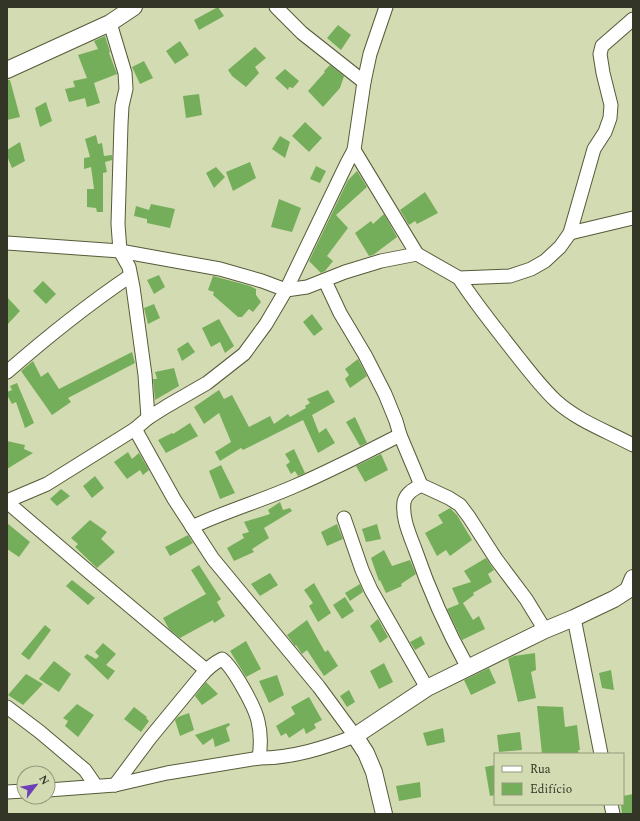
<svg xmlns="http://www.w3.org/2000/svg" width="640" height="821" font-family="Spectral,serif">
  <rect width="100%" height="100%" fill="#d3dbb3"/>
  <g fill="#75ae5a">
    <polygon points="218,7 224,16 199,30 194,20"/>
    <polygon points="338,25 351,35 341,50 327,38"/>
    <polygon points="105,36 110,52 109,53 117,74 94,83 100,103 87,107 85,98 69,102 65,89 75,87 73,81 87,78 78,55 98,49 94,41"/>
    <polygon points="180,41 189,55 175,64 166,51"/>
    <polygon points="255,47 266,58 255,67 259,73 246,87 232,76 228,70"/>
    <polygon points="144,61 153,78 140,84 132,67"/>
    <polygon points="330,65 344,76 340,88 323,107 308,91 325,72 324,71"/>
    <polygon points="285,69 299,81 293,88 289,87 288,90 275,78"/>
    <polygon points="7,80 10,80 20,117 7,120"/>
    <polygon points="199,94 202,115 186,118 183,96"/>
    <polygon points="46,102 52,121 40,127 35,108"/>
    <polygon points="305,122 322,138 309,152 292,136"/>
    <polygon points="96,135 98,144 102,143 104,156 112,155 112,160 105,162 107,172 103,173 103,212 97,212 96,208 87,207 87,189 94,189 91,167 84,169 84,158 90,157 85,139"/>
    <polygon points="280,136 290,142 285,158 272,149"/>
    <polygon points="20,142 25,161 12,168 7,156 7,150"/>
    <polygon points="250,162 256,178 233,191 226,172"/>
    <polygon points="316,166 326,171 320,183 310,179"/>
    <polygon points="216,167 225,177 214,188 206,173"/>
    <polygon points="357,171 367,187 336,215 348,228 327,256 333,261 325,271 321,273 309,261 348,180"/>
    <polygon points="425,192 438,213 417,224 415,221 409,225 400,210"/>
    <polygon points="279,199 301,208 292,232 271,227"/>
    <polygon points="151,204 175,209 170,228 147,223 147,219 134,216 136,206 149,210"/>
    <polygon points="384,214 397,237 373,255 369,256 355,233 371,221 373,224"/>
    <polygon points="159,275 165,287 154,294 147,280"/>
    <polygon points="213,276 250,286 256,289 256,295 261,302 253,312 249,309 242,317 238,317 213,295 214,292 208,290"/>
    <polygon points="43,281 56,294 46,304 33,291"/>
    <polygon points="7,297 20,311 7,325"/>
    <polygon points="154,304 160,318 148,324 144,308"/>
    <polygon points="312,314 323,329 314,336 303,322"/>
    <polygon points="219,319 234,346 225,353 220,342 211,347 202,328"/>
    <polygon points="188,342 195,352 182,361 177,349"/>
    <polygon points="132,352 135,363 68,398 71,402 52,415 21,371 33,361 41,377 48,372 59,389"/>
    <polygon points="358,359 367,376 350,388 345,379 349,375 345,369"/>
    <polygon points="174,368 179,386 155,400 153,379 157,379 155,372"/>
    <polygon points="17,383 34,423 25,428 16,402 12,404 7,395 7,392 12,390 10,386"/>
    <polygon points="219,390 224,399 232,395 249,427 270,416 274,424 288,414 290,417 306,408 305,406 310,403 307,399 328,390 335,402 312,415 319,433 326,428 335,443 318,453 303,420 243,450 241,448 220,461 215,452 231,442 219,413 204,424 194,407"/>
    <polygon points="355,417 367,443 360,446 346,422"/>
    <polygon points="190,423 198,436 166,453 158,440 172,433 173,434"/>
    <polygon points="7,441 25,445 24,449 33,453 7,469"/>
    <polygon points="294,449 305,473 298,476 295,471 291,474 286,465 290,462 285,454"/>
    <polygon points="128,452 132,459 139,453 149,470 143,475 140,470 127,479 114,462"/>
    <polygon points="381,454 388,470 365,482 356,466"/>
    <polygon points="221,465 235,493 220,499 209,471"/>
    <polygon points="95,476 104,488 92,498 83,486"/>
    <polygon points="61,489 70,496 57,506 50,499"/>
    <polygon points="280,502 283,510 290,508 292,511 264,528 269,538 252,549 254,552 234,561 227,548 244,538 242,534 249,532 244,522 270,514 268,510"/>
    <polygon points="450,508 457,515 472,540 450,556 446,550 437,556 425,533 443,523 438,515"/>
    <polygon points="90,520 107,532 101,539 115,552 97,568 75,547 78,544 71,538"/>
    <polygon points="7,523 30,542 19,557 7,549"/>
    <polygon points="337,524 343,539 327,546 321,532"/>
    <polygon points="377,524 381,539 366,542 362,529"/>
    <polygon points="188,535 193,543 170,556 165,547"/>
    <polygon points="384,550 392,566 410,560 416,574 401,584 402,586 386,593 380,580 379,581 371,558"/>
    <polygon points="486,558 494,570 488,574 492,582 473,593 474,595 463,603 473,620 479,616 485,629 462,640 447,609 459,604 452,588 471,582 464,571"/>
    <polygon points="199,565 221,599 217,602 225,616 214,623 213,620 180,638 169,629 163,618 206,594 191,570"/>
    <polygon points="270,573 278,585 260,596 251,584"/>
    <polygon points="72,580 95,598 88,605 66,586"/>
    <polygon points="314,583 331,613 318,622 309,606 313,603 304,590"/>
    <polygon points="360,584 363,592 350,601 345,593"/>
    <polygon points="345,597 354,611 342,619 333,605"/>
    <polygon points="378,619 388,637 380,643 370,626"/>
    <polygon points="307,620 325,652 328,650 338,666 324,676 307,650 302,654 296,645 295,646 287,635"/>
    <polygon points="45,625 51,630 29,660 21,654"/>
    <polygon points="421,636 425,644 415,650 410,642"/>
    <polygon points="246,641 261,669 246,677 230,651"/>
    <polygon points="103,643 116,654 106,665 115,671 108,680 84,657 87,654 96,659 99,656 95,652"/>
    <polygon points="535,653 536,670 531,672 536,698 518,702 508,659 514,656"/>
    <polygon points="54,661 71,674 59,692 39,679"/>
    <polygon points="384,663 393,682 379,689 370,671"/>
    <polygon points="489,668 496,683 471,695 464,680"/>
    <polygon points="611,670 614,690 602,688 599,673"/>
    <polygon points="26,674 43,684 23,705 8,695"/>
    <polygon points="277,675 284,695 269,703 259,681"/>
    <polygon points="206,682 218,694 202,705 195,696"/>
    <polygon points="349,690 355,702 347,707 340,696"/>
    <polygon points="309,697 322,720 314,724 316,728 306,734 304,728 289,738 286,733 281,736 276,726 295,714 291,707"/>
    <polygon points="77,704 94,715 78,737 65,726 68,721 63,718"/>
    <polygon points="537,706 563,707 565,727 577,725 580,750 578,750 579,754 542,754"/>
    <polygon points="134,707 147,717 146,718 149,721 141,732 124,719"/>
    <polygon points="189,713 194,730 180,736 175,720 178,717"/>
    <polygon points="229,723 230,725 226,728 230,741 215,747 213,738 203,745 195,735"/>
    <polygon points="443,728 445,742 427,746 423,733"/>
    <polygon points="520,732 522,750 499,752 497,735"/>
    <polygon points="495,765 495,795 490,796 485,767"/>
    <polygon points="420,782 421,797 399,801 396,786"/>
    <polygon points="633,794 633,814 622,814 621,804 623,804 623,796"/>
  </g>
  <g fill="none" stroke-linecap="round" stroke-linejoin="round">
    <defs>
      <g id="minor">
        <polyline points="276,7 302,33 364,82"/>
        <polyline points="110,23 125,73 126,89 122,106 121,124 118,224 120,251 129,267 133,287 145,375 148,418"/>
        <polyline points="354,150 417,254 459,278 510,276 531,269 545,261 560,247 570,233 594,149 605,132 610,118 611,105 603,73 600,54 602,46 633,19"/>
        <polyline points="570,233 633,218"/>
        <polyline points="7,243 120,251 220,269 262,281 286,290 307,287 345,272 381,261 417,254"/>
        <path d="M459 278C477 306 498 331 518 357 530 372 542 388 556 401 578 421 607 431 633 445"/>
        <polyline points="325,281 340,313 365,355 385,394 396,421 400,435 421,485 449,498 460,505 469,517 496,559 526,599 545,630"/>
        <path d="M7 372C46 338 87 305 130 276"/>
        <path d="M421 485C414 489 406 493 404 502 402 518 409 533 415 549 429 590 447 630 468 668"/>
        <polyline points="7,501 47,484 135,429 148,418 167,406 207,383 244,354 266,324 286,290 347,163 354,150 364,82 370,54 386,7"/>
        <polyline points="7,502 89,572 206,670"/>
        <polyline points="344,518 362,570 371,590 427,688"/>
        <path d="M192 527C226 511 261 501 295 486 330 471 365 453 400 435"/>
        <polyline points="574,618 601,754"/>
        <polyline points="7,707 40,732 85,770 96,786"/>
        <path d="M115 785 150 738 201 676C207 669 214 663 222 659 233 667 255 707 258 721 261 733 261 745 259 758"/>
        <path d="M48 790 115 785 167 773 259 758C293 758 324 748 355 736L319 687 213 559 174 499 135 429"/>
        <polyline points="7,792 24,791"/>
        <polyline points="611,804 613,814"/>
      </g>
      <g id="tertiary">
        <polyline points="7,70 110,23 134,7"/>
        <polyline points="384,814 374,772 366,753 355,736 427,688 545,630 574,618 614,599 628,590 633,578"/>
      </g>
    </defs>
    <use href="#minor" stroke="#555b38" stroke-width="15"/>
    <use href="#tertiary" stroke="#555b38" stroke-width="18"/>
    <use href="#minor" stroke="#fff" stroke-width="13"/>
    <use href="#tertiary" stroke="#fff" stroke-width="16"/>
  </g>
  <rect width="640" height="821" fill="none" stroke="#333626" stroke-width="16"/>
  <rect x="494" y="753" width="130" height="52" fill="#d3dbb3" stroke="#93997b"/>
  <rect x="502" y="766" width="20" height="6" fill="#ffffff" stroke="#93997b"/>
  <text x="530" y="773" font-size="12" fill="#333626">Rua</text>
  <rect x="502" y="783" width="20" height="12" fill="#75ae5a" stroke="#93997b"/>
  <text x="530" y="793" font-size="12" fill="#333626">Edifício</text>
  <g transform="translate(36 785) rotate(59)"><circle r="19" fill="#d3dbb3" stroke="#93997b"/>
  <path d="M0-3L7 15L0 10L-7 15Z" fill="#6d40b8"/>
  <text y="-6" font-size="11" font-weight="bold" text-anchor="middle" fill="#333626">N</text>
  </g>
</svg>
